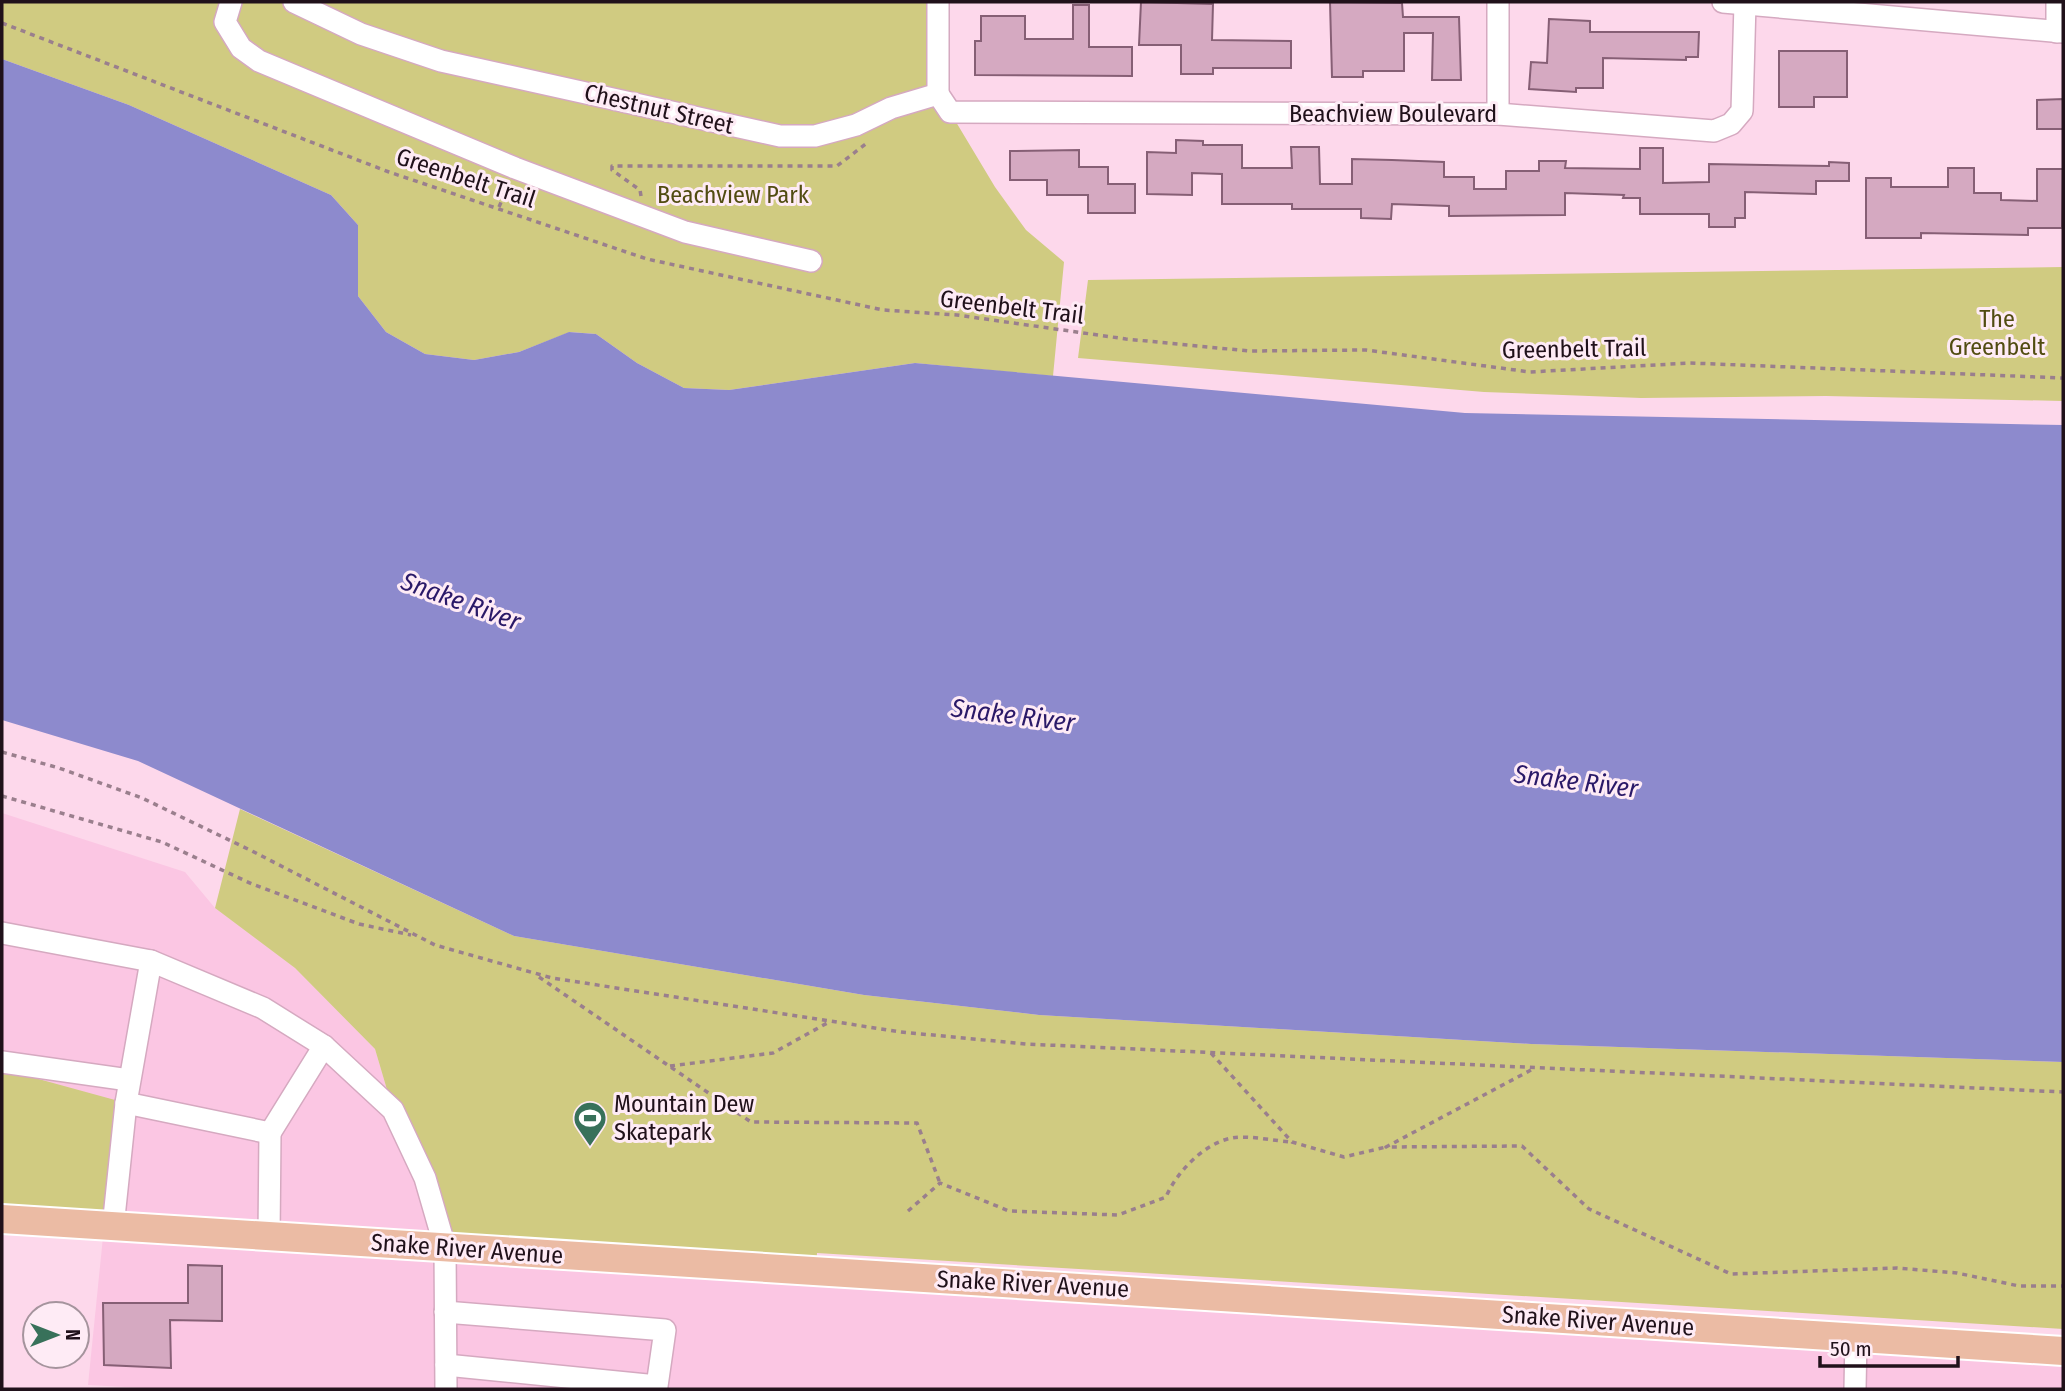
<svg xmlns="http://www.w3.org/2000/svg" width="2065" height="1391" font-family="'Fira Sans Condensed',sans-serif">
  <rect width="100%" height="100%" fill="#fdd8eb"/>
  <polygon fill="#fbc6e3" points="2,813 185,872 215,908 295,968 375,1049 393,1110 445,1247 2063,1350 2063,1389 163,1389 88,1385 104,1227 2,1219"/>
  <g fill="#d0cb81">
    <polygon points="2,2 938,2 950,112 995,187 1026,230 1064,262 1053,376 915,363 729,390 684,388 637,363 596,334 570,332 519,352 474,360 425,354 386,332 358,296 358,225 331,195 129,105 2,59"/>
    <polygon points="2063,267 2063,401 1826,396 1641,398 1484,392 1078,358 1088,280"/>
    <polygon points="240,809 514,936 864,995 1039,1015 1531,1044 2063,1062 2063,1329 817,1253 816,1271 445,1247 393,1110 375,1049 295,968 215,908"/>
    <polygon points="2,1069 126,1103 105,1226 2,1207"/>
  </g>
  <polygon fill="#8d8acd" points="2,59 129,105 331,195 358,225 358,296 386,332 425,354 474,360 519,352 569,332 596,334 637,363 684,388 729,390 915,363 1465,413 2063,425 2063,1062 1531,1044 1039,1015 864,995 514,936 138,761 2,720"/>
  <g fill="#d5a9c1" stroke="#865f75" stroke-width="2">
    <polygon points="1141,2 1213,4 1212,40 1291,41 1291,68 1213,68 1213,74 1181,74 1181,45 1139,45"/>
    <polygon points="1330,2 1402,3 1403,17 1459,17 1461,80 1432,80 1433,33 1404,33 1404,71 1363,71 1363,77 1332,77"/>
    <polygon points="1073,5 1089,5 1089,47 1132,47 1132,76 975,75 975,41 981,41 981,16 1025,16 1025,39 1073,39"/>
    <polygon points="1549,19 1590,21 1590,32 1699,32 1698,57 1686,57 1686,60 1603,58 1603,88 1576,88 1576,92 1529,89 1531,62 1547,63"/>
    <polygon points="1779,51 1847,51 1847,97 1814,97 1814,107 1779,107"/>
    <polygon points="2063,99 2063,129 2037,129 2037,100"/>
    <polygon points="1176,140 1203,141 1203,145 1242,145 1242,168 1292,168 1291,147 1319,147 1320,184 1352,184 1352,159 1392,160 1444,162 1444,177 1474,177 1474,189 1506,189 1506,171 1539,171 1539,161 1566,161 1565,168 1640,169 1640,148 1663,148 1663,183 1709,182 1709,164 1829,166 1829,162 1849,163 1849,181 1816,181 1816,194 1745,192 1745,218 1735,218 1735,227 1709,227 1709,214 1640,214 1640,198 1623,198 1624,195 1565,193 1565,215 1449,216 1449,206 1392,204 1391,219 1361,218 1361,209 1292,209 1292,204 1222,204 1222,174 1192,173 1192,195 1147,194 1147,152 1176,153"/>
    <polygon points="1079,150 1079,167 1108,167 1108,184 1135,184 1135,213 1088,213 1088,195 1047,195 1047,180 1010,180 1010,151"/>
    <polygon points="1948,168 1974,168 1974,193 2001,193 2001,200 2037,201 2037,169 2063,169 2062,228 2028,228 2028,235 1921,233 1921,238 1866,238 1866,178 1891,178 1891,187 1948,187"/>
    <polygon points="188,1265 222,1266 222,1321 170,1320 171,1368 104,1365 103,1303 188,1303"/>
  </g>
  <g fill="none" stroke-linecap="round" stroke-linejoin="round">
    <defs>
      <g id="minor">
        <polyline points="231,2 225,22 241,48 259,61 515,168 685,232 811,261"/>
        <polyline points="294,2 361,34 441,61 780,136 815,136 856,125 891,108 938,94 938,2"/>
        <polyline points="1723,2 2063,32"/>
        <polyline points="2057,2 2057,32"/>
        <polyline points="938,94 950,112 1498,114 1714,131 1731,124 1742,111 1745,3"/>
        <polyline points="1498,114 1498,2"/>
        <polyline points="2,933 151,961 263,1008 324,1046"/>
        <polyline points="2,1062 129,1080"/>
        <polyline points="126,1103 270,1133 324,1046 393,1110 425,1178 445,1247 446,1389"/>
        <polyline points="113,1227 126,1103 151,961"/>
        <polyline points="269,1237 270,1133"/>
        <polyline points="445,1312 665,1330 657,1386 446,1365"/>
        <polyline points="1855,1389 1856,1337"/>
      </g>
      <polyline id="major" points="2,1219 2063,1351"/>
    </defs>
    <use href="#minor" stroke="#d5a9c0" stroke-width="24"/>
    <use href="#major" stroke="#fff" stroke-width="32"/>
    <g stroke="#9a7f8d" stroke-width="3.5" stroke-dasharray="5 5" stroke-linecap="butt">
      <polyline points="2,23 389,172 647,259 883,310 957,315 1126,339 1249,351 1366,350 1530,372 1690,363 2063,378"/>
      <polyline points="641,196 640,190 612,170 612,166 837,166 867,143"/>
      <polyline points="499,207 508,186"/>
      <polyline points="2,752 59,768 142,798 252,851 435,945 552,978 901,1032 1026,1044 2063,1092"/>
      <polyline points="2,796 162,842 252,884 359,924 411,935"/>
      <polyline points="539,977 751,1122 917,1123 940,1183"/>
      <polyline points="1211,1053 1292,1142 1344,1157 1386,1147"/>
      <polyline points="670,1066 773,1053 829,1022"/>
      <polyline points="1531,1070 1386,1147 1522,1146 1589,1209 1731,1274 1897,1268 1957,1273 2019,1286 2063,1286"/>
      <path d="M908 1211 940 1183 1009 1211 1118 1215 1166 1197C1176 1173 1204 1143 1232 1138 1250 1135 1274 1141 1292 1142"/>
    </g>
    <use href="#minor" stroke="#fff" stroke-width="21"/>
    <use href="#major" stroke="#ebbba4" stroke-width="28"/>
  </g>
  <defs>
    <symbol id="stadium-pin" viewBox="-11 -11 22 30"><path d="M0 17L-7.5 6A9.5 9.5 0 1 1 7.5 6Z" fill="#38715a" stroke="#feebf5"/><path d="M0-5a6.5 5 0 1 0 0 10a6.5 5 0 1 0 0-10ZM-3.5-1.8h7v3.6h-7Z" fill="#fff"/></symbol>
  </defs>
  <g fill-rule="evenodd">
    <use href="#stadium-pin" x="571" y="1099" width="38" height="52"/>
  </g>
  <g text-anchor="middle" stroke-width="6" stroke-linejoin="round" paint-order="stroke">
    <g font-size="24" fill="#20111a" stroke="#feebf5">
      <text transform="translate(659 109) rotate(13)" y="8">Chestnut Street</text>
      <text x="1393" y="122">Beachview Boulevard</text>
      <text transform="translate(466 178) rotate(18)" y="8">Greenbelt Trail</text>
      <text transform="translate(1012 307) rotate(7)" y="8">Greenbelt Trail</text>
      <text transform="translate(1574 349) rotate(-1)" y="8">Greenbelt Trail</text>
      <text transform="translate(467 1249) rotate(4)" y="8">Snake River Avenue</text>
      <text transform="translate(1033 1284) rotate(3)" y="8">Snake River Avenue</text>
      <text transform="translate(1598 1321) rotate(4)" y="8">Snake River Avenue</text>
    </g>
    <g font-size="24" fill="#514c11" stroke="#feebf5">
      <text x="733" y="203">Beachview Park</text>
      <text x="1997" y="327">The<tspan x="1997" dy="28">Greenbelt</tspan></text>
    </g>
    <g font-size="24" fill="#20111a" stroke="#feebf5" text-anchor="start">
      <text x="614" y="1112">Mountain Dew<tspan x="614" dy="28">Skatepark</tspan></text>
    </g>
    <g font-size="26" font-style="italic" fill="#2a1968" stroke="#feebf5">
      <text transform="translate(461 601) rotate(20)" y="9">Snake River</text>
      <text transform="translate(1013 715) rotate(7)" y="9">Snake River</text>
      <text transform="translate(1576 781) rotate(7)" y="9">Snake River</text>
    </g>
  </g>
  <rect width="2065" height="1391" fill="none" stroke="#20111a" stroke-width="7"/>
  <g transform="translate(56 1335) rotate(90)"><circle r="33" fill="#feebf5" stroke="#a5949d" stroke-width="2"/>
  <path d="M0-5L12 26L0 18L-12 26Z" fill="#38715a"/>
  <text y="-10" font-size="19" font-weight="bold" text-anchor="middle" fill="#20111a">N</text>
  </g>
  <path d="M1820 1356v10h138v-10" fill="none" stroke="#20111a" stroke-width="3.5"/>
  <text x="1830" y="1356" font-size="21" fill="#20111a" stroke="#feebf5" stroke-width="5" paint-order="stroke">50 m</text>
</svg>
